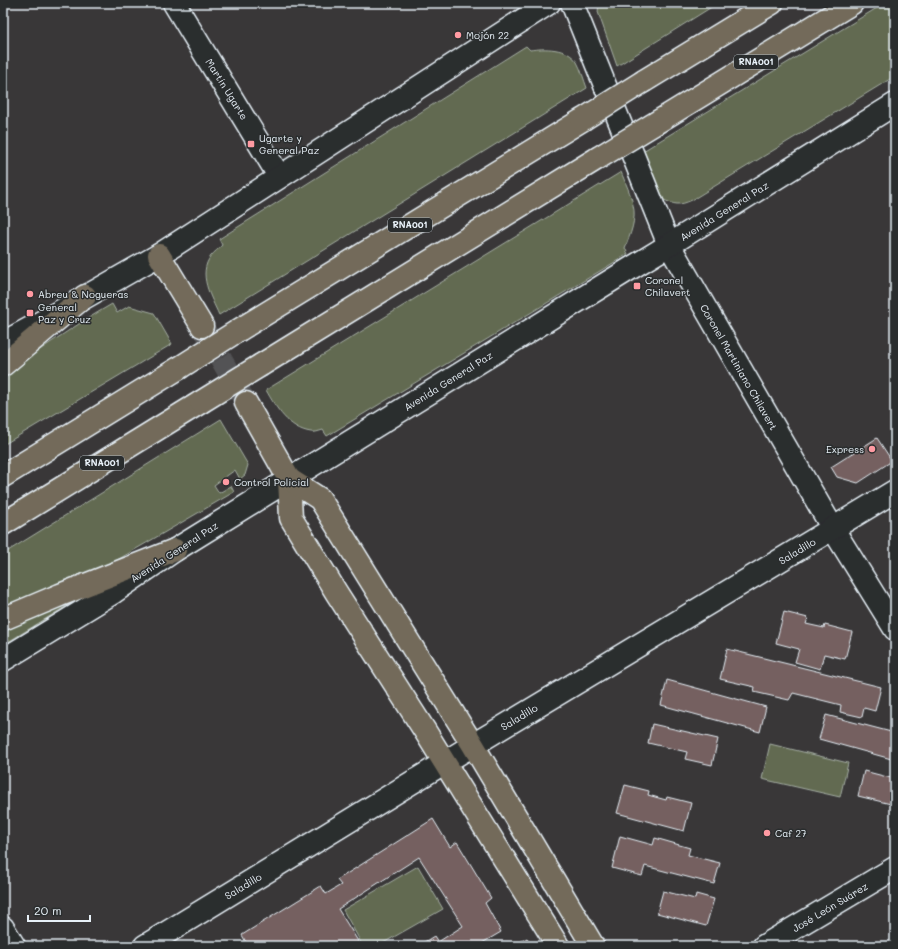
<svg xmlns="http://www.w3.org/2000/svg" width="898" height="949" font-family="Mali,sans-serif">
  <rect width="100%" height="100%" fill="#393738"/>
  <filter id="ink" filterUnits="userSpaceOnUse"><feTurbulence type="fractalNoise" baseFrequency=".025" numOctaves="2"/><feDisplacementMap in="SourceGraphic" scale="8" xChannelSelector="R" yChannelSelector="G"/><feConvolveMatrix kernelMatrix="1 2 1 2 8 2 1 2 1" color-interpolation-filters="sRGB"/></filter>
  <g filter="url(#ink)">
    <g fill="#626b51" stroke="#a5aea4">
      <polygon points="599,3 718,3 617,66 598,12"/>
      <path d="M885 3H895V76L692 200C679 206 675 205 662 199L643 151Z"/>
      <path d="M526 46 530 50C544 48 567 47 577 62 581 69 584 80 587 88L219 315C211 297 197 274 211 256 214 252 219 249 222 245L219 239Z"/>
      <path d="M621 172C625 182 631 194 633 205 637 219 630 235 625 248L628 254 327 436 323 430C319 431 315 433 311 432 289 429 276 408 266 390Z"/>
      <path d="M112 304 117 313 129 306 154 313 172 344 3 445V377C38 350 74 326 112 304Z"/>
      <polygon points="221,419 248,465 245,475 240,479 235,470 214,485 219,493 231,486 234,492 105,567 3,612 3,554"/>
      <polygon points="72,599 73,602 3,645 3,631"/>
      <polygon points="770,744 848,763 840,797 762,779"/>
      <polygon points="418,866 443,909 378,946 363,946 343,910"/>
    </g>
    <g fill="#746160" stroke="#e8f1f8">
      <polygon points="877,438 892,461 858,483 837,477 831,467"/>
      <polygon points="784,612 808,618 806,624 824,628 825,625 852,632 845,659 824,654 820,669 795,662 799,649 776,643"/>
      <polygon points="727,649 881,687 875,711 864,708 862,717 840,712 841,705 793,693 789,700 754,692 755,687 720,679"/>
      <polygon points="667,680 766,707 760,732 661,705"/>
      <polygon points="826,715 895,733 895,760 819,739"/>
      <polygon points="652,724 718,739 712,765 685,759 687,752 648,743"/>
      <polygon points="864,771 895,779 895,805 858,796"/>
      <polygon points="625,785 649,791 648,795 666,800 667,797 691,803 684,831 617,813"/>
      <polygon points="433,819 450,847 457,842 491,898 485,903 501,932 477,946 418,946 434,936 438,942 463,926 419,857 338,909 361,946 248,946 242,935 321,886 326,894 341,885 337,880"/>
      <polygon points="620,836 653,845 655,838 690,848 688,855 720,863 714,884 645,866 642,876 612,868"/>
      <polygon points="663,891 695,899 696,894 714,899 706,926 657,913"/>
      <polygon points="527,938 532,946 513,946"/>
    </g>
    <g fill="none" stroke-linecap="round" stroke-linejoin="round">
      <polyline stroke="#535355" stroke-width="22" stroke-dasharray="22 11" stroke-linecap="butt" points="204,329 246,403"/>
      <defs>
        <g id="minor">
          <polyline points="174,3 279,176"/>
          <polyline points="572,3 669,245 833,529 895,629"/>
          <polyline points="3,343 38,324 159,255 549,3"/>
          <polyline points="3,660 114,592 175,550 628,270 669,245 895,104"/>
          <polyline points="3,928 14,946"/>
          <polyline points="145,946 473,745 895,491"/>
          <polyline points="764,946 895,868"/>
        </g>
        <g id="major">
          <polyline points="159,255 202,326"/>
          <polyline points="246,403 289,479 291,518 336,592 425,731 558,946"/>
          <polyline points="289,479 320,499 473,745 593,946"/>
        </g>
        <g id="highway">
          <polyline points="644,81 772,3"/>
          <polyline points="659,121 852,3"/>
          <polyline points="239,330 582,120"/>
          <polyline points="3,365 85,296"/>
          <polyline points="261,365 598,158"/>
          <polyline points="3,476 179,368"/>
          <polyline points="3,524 201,402"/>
          <polyline points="3,619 60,595 175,550"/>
        </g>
      </defs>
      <use href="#minor" stroke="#e8f1f8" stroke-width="25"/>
      <use href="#major" stroke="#e8f1f8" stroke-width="25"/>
      <use href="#highway" stroke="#e8f1f8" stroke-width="25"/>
      <use href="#minor" stroke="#2a2d2e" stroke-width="22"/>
      <use href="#major" stroke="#736b5a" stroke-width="22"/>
      <use href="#highway" stroke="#736b5a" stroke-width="22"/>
      <defs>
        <g id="highway-bridge">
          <polyline points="582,120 644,81"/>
          <polyline points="598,158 659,121"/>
          <polyline points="179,368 239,330"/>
          <polyline points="201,402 261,365"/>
        </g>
      </defs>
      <use href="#highway-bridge" stroke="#e8f1f8" stroke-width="25" stroke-linecap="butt"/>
      <use href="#highway-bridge" stroke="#736b5a" stroke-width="22"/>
    </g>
  </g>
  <g fill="#ff9aa2" stroke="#2a2d2e" stroke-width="1.5">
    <circle cx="458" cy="35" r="4"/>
    <rect x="247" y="140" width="8" height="8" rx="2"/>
    <rect x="633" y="282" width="8" height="8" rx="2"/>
    <circle cx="30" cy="294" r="4"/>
    <rect x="26" y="309" width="8" height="8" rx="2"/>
    <circle cx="872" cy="449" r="4"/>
    <circle cx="226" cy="482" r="4"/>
    <circle cx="767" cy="833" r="4"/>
  </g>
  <g text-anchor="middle" stroke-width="3" stroke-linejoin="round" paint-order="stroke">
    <g fill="#2a2d2e" stroke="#afb6bb" stroke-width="1">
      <rect x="734" y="55" width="44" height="14" rx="3"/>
      <rect x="388" y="218" width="44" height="14" rx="3"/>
      <rect x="80" y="456" width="44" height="14" rx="3"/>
    </g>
    <g font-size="9" font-weight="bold" fill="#e8f1f8">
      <text x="756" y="65">RNA001</text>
      <text x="410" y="228">RNA001</text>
      <text x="102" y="466">RNA001</text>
    </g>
    <g font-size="10" fill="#e8f1f8" stroke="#2a2d2e" text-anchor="start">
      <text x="466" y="39">Mojón 22</text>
      <text x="259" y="142">Ugarte y<tspan x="259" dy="12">General Paz</tspan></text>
      <text x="645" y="284">Coronel<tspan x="645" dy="12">Chilavert</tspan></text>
      <text x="38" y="298">Abreu &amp; Nogueras</text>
      <text x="38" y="311">General<tspan x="38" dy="12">Paz y Cruz</tspan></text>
      <text x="864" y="453" text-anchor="end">Express</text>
      <text x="234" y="486">Control Policial</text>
      <text x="775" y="837">Caf 27</text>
    </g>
    <g font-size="10" fill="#e8f1f8" stroke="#2a2d2e">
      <text transform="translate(227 89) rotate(58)" y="4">Martín Ugarte</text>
      <text transform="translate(724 211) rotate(-32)" y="4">Avenida General Paz</text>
      <text transform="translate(739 367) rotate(60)" y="4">Coronel Martiniano Chilavert</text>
      <text transform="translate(448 381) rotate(-32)" y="4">Avenida General Paz</text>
      <text transform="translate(797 551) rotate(-31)" y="4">Saladillo</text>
      <text transform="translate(174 552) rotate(-33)" y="4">Avenida General Paz</text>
      <text transform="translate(519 717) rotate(-31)" y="4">Saladillo</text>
      <text transform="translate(243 886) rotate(-31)" y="4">Saladillo</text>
      <text transform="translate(830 907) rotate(-31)" y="4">José León Suárez</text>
    </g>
  </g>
  <rect width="898" height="949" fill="none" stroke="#2a2d2e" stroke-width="16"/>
  <rect x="8" y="8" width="882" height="933" fill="none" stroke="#e8f1f8" stroke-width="1.5" filter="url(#ink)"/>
  <path d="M28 915v6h62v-6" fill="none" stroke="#e8f1f8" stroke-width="2"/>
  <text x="34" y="915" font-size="12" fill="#e8f1f8" stroke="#2a2d2e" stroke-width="3" paint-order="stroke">20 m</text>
</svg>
